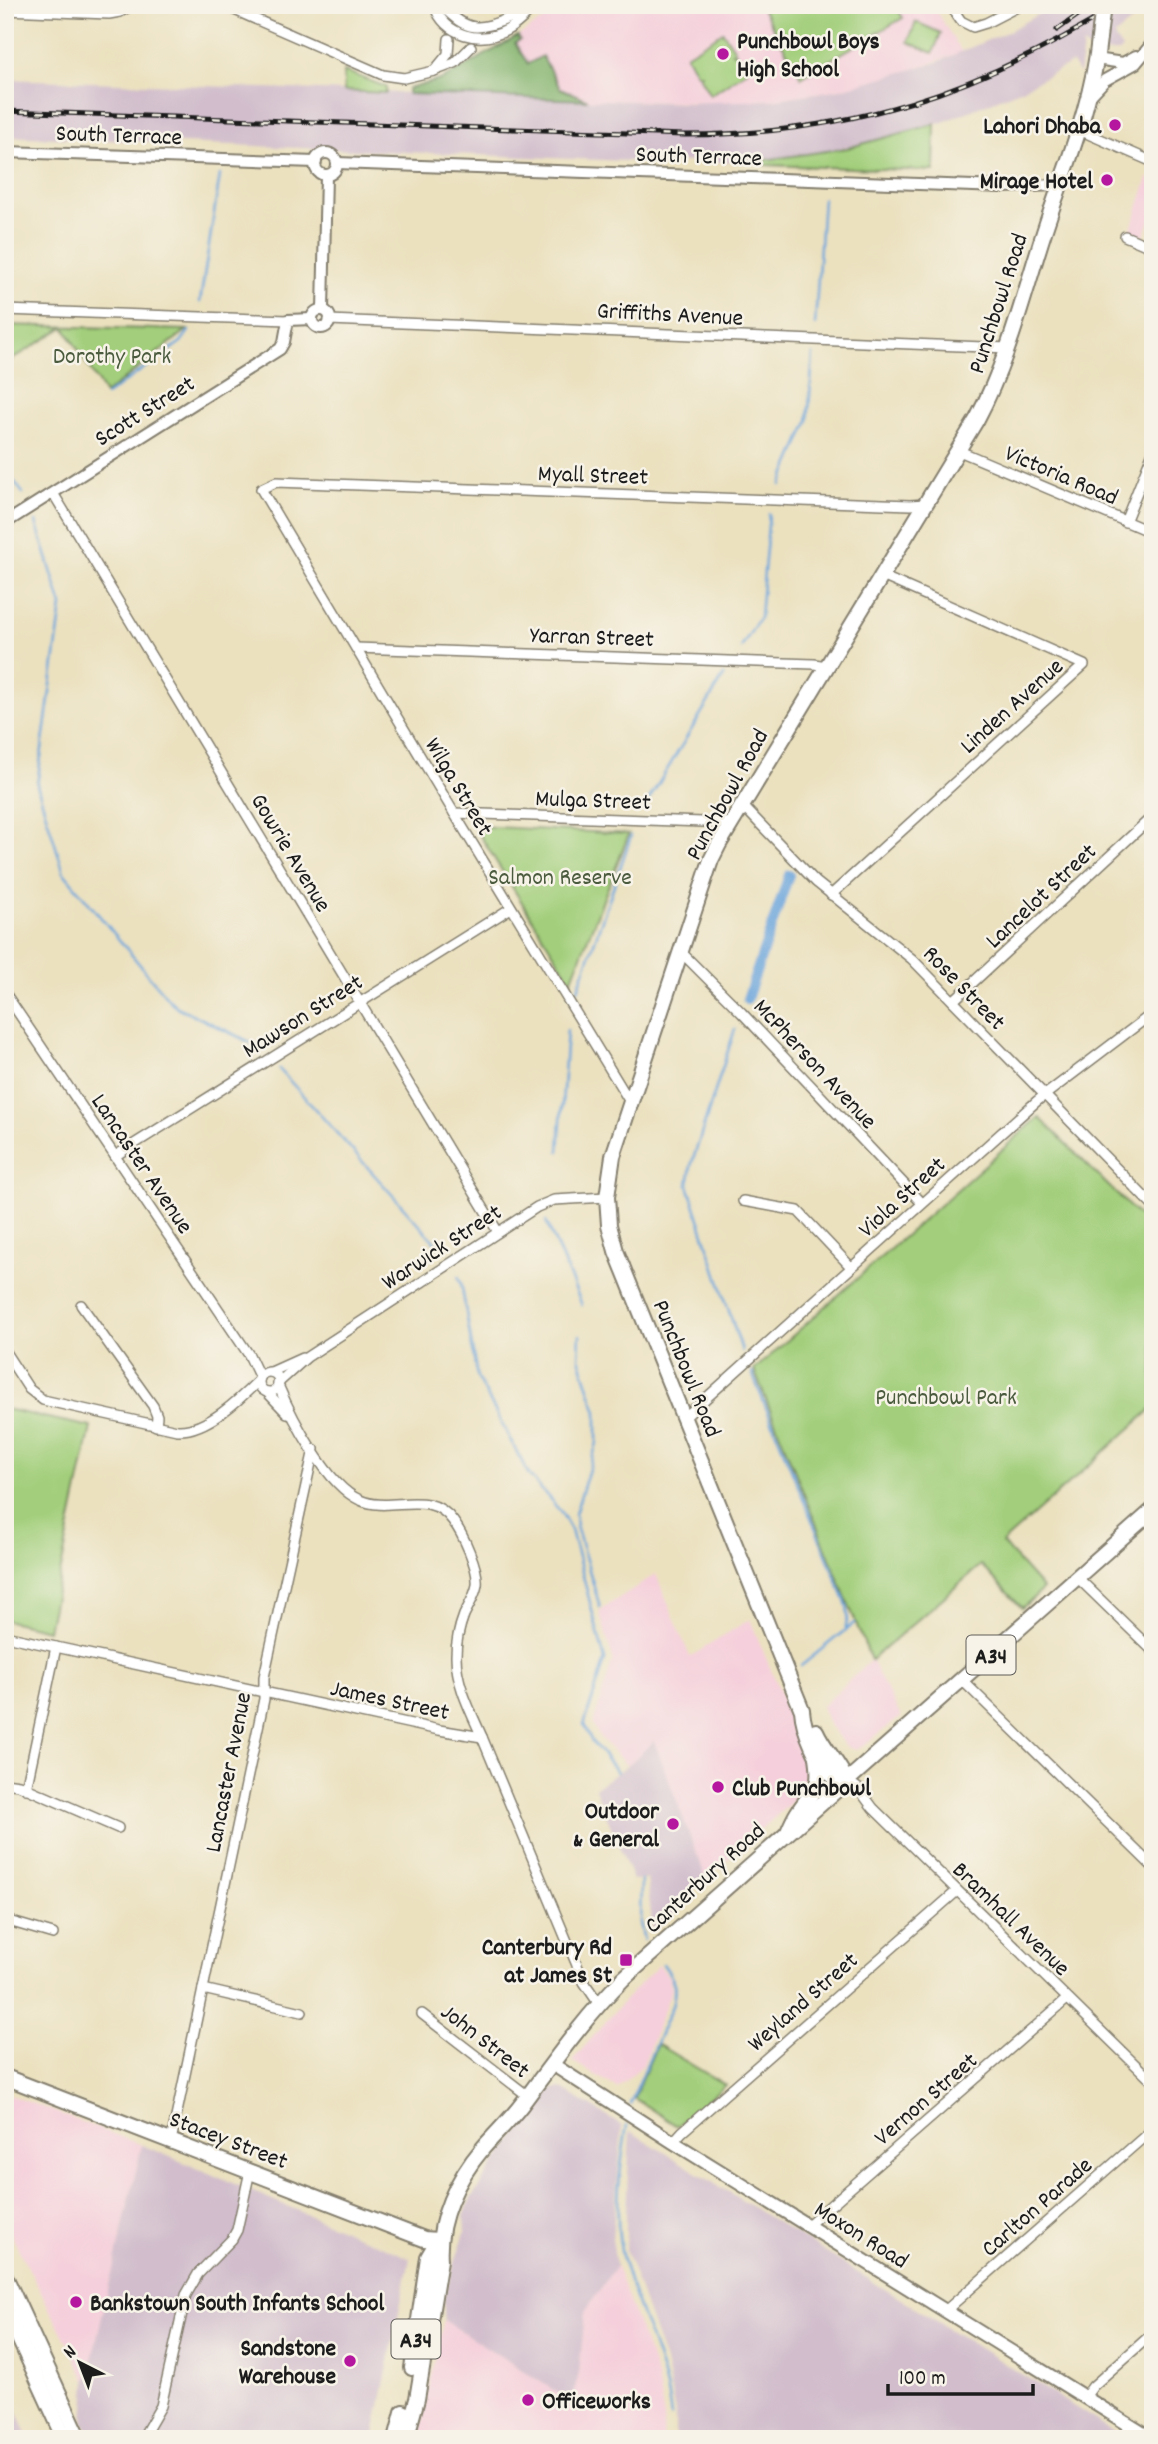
<svg xmlns="http://www.w3.org/2000/svg" width="1158" height="2444" font-family="Dekko,sans-serif">
  <rect width="100%" height="100%" fill="#f7f3e8"/>
  <filter id="ink" filterUnits="userSpaceOnUse"><feTurbulence type="fractalNoise" baseFrequency=".0143" numOctaves="2"/><feDisplacementMap in="SourceGraphic" scale="14" xChannelSelector="R" yChannelSelector="G"/><feConvolveMatrix kernelMatrix="1 2 1 2 8 2 1 2 1" color-interpolation-filters="sRGB"/></filter>
  <filter id="wash" filterUnits="userSpaceOnUse"><feTurbulence type="fractalNoise" baseFrequency=".00686" numOctaves="4" result="noise"/><feDisplacementMap in="SourceGraphic" scale="28" xChannelSelector="R" yChannelSelector="G"/><feGaussianBlur stdDeviation="1.57" result="paint"/><feColorMatrix in="noise" values="0 0 0 0 0 0 0 0 0 0 0 0 0 0 0 0 0 1.4 0 .05"/><feComposite in="paint" operator="in"/></filter>
  <g filter="url(#wash)">
    <rect width="100%" height="100%" fill="#ebe1bf"/>
    <g fill="#f5cfdb">
      <polygon points="568,5 932,5 962,52 903,73 841,89 772,100 718,103 588,100 485,56"/>
      <polygon points="1148,178 1153,180 1153,214 1143,238 1130,232"/>
      <polygon points="656,1574 690,1657 750,1619 790,1716 803,1755 805,1772 803,1787 794,1800 706,1879 654,1742 627,1766 599,1736 593,1725 613,1659 599,1611"/>
      <polygon points="871,1660 901,1717 857,1750 847,1747 829,1725 822,1706"/>
      <polygon points="659,1965 669,1977 672,1989 643,2065 617,2088 572,2061 627,1997"/>
      <polygon points="5,2093 142,2145 87,2381 5,2223"/>
      <polygon points="616,2266 657,2376 664,2417 663,2439 418,2439 444,2320 571,2401 579,2373 585,2311"/>
    </g>
    <g fill="#d1bdcc">
      <polygon points="1054,5 1153,5 1115,35 1115,39 1122,49 1118,52 1098,53 1083,45 1079,74 1072,63 1022,89 943,122 899,136 806,155 728,162 628,161 5,136 5,79 687,103 772,100 841,89 935,63 1009,31"/>
      <polygon points="654,1741 706,1879 682,1899 684,1906 653,1932 647,1879 633,1880 595,1788 627,1766"/>
      <polygon points="561,2088 622,2126 612,2238 616,2266 585,2311 579,2373 571,2401 444,2320 444,2296 465,2232 464,2217 470,2200 493,2166 551,2089"/>
      <polygon points="630,2131 1126,2439 675,2439 675,2412 665,2361 626,2251 626,2214"/>
      <polygon points="142,2145 410,2258 373,2439 92,2439 84,2421 87,2381"/>
      <polygon points="5,2380 29,2439 5,2439"/>
    </g>
    <g fill="#a3cf7c" stroke="#60764c" stroke-width="2">
      <polygon points="760,5 895,5 903,18 801,77"/>
      <polygon points="916,22 941,33 933,53 908,42"/>
      <polygon points="723,32 735,50 732,52 736,53 747,71 710,95 699,76 701,74 697,74 686,55"/>
      <polygon points="344,71 386,87 386,93 344,91"/>
      <polygon points="935,124 934,171 765,165 765,160 847,148"/>
      <polygon points="5,325 187,330 105,394 64,327 5,364"/>
      <polygon points="474,826 629,834 571,981"/>
      <polygon points="1039,1117 1153,1230 1153,1408 1002,1543 1043,1589 1022,1608 981,1565 871,1660 754,1370"/>
      <polygon points="5,1409 91,1427 48,1630 5,1620"/>
      <polygon points="657,2044 725,2085 677,2126 634,2098"/>
    </g>
    <polygon fill="#82b26c" stroke="#4f6744" stroke-width="2" points="518,36 520,40 515,43 528,64 542,56 560,88 588,100 408,94 408,89 443,79"/>
    <g fill="none" stroke-linecap="round" stroke-linejoin="round">
      <g stroke="#6ca5db" stroke-width="2.5">
        <polyline points="200,302 220,175"/>
        <polyline points="815,325 823,198"/>
        <polyline points="105,396 181,342 189,331"/>
        <polyline points="5,470 23,493"/>
        <polyline points="781,485 808,422 813,354"/>
        <polyline points="36,522 62,606 37,785 64,873 169,1000 177,1007 258,1046"/>
        <polyline points="741,648 760,617 769,514"/>
        <polyline points="645,806 724,676"/>
        <polyline points="578,989 631,836"/>
        <polyline points="735,1029 691,1166 688,1185 742,1351"/>
        <polyline points="279,1069 442,1250"/>
        <polyline points="559,1151 567,1030"/>
        <polyline points="546,1221 582,1305"/>
        <polyline points="458,1276 461,1282 477,1377 529,1475 561,1512 571,1530 605,1660 584,1725 591,1740 617,1772"/>
        <polyline points="580,1335 579,1358 597,1412 597,1443 575,1514 576,1526 600,1607"/>
        <polyline points="752,1373 847,1606 848,1617 845,1630"/>
        <polyline points="801,1666 854,1623"/>
        <polyline points="641,1880 640,1923 644,1940"/>
        <path d="M630 2104 672 2006C677 1987 675 1980 663 1964"/>
        <path d="M627 2125C620 2168 612 2221 624 2264 638 2316 666 2363 671 2417"/>
      </g>
      <polyline stroke="#6ca5db" stroke-width="10" points="747,999 789,875"/>
    </g>
  </g>
  <g filter="url(#ink)">
    <g fill="none" stroke-linecap="round" stroke-linejoin="round">
      <defs>
        <g id="minor">
          <polyline points="223,5 383,75 404,78 434,71"/>
          <path d="M434 5C445 36 480 45 507 30 517 25 524 17 532 9"/>
          <path d="M441 5C468 33 478 31 512 17 521 13 530 10 538 5"/>
          <polyline points="950,5 961,21 973,27 986,23 1021,5"/>
          <polyline points="5,10 109,14 120,12 132,5"/>
          <polyline points="449,39 448,54 434,71 455,63 471,47"/>
          <polyline points="1077,129 1153,162"/>
          <polyline points="1125,236 1153,248"/>
          <polyline points="5,310 288,320"/>
          <polyline points="329,320 1008,348"/>
          <polyline points="957,450 1153,533"/>
          <polyline points="53,493 498,1232"/>
          <polyline points="1125,522 1153,452"/>
          <polyline points="356,648 814,664 827,666"/>
          <polyline points="742,805 816,882 912,959 1153,1206"/>
          <polyline points="454,813 731,823"/>
          <polyline points="831,895 1084,665 882,576"/>
          <polyline points="680,951 742,1013 922,1203"/>
          <polyline points="5,993 249,1355 260,1378"/>
          <polyline points="953,1001 1153,816"/>
          <polyline points="630,1102 454,813 261,489 276,482 910,505 925,504"/>
          <polyline points="115,1156 511,908"/>
          <polyline points="743,1201 798,1211 851,1267"/>
          <polyline points="81,1305 153,1406 157,1416 156,1426"/>
          <path d="M5 1352 29 1389 43 1400 177 1430C206 1432 240 1399 259 1380"/>
          <polyline points="271,1372 302,1358"/>
          <circle cx="269" cy="1382" r="10"/>
          <polyline points="278,1383 307,1357 537,1207 554,1200 607,1197"/>
          <path d="M278 1385C292 1418 327 1486 360 1500 391 1514 429 1487 453 1521 463 1534 479 1569 477 1585 475 1596 469 1605 464 1615 459 1628 456 1642 456 1656 456 1684 471 1712 482 1737"/>
          <polyline points="267,1392 287,1413"/>
          <polyline points="684,1418 1037,1101 1153,1013"/>
          <polyline points="1077,1577 1153,1651"/>
          <polyline points="5,1636 439,1730 482,1737 584,1982 599,2004"/>
          <polyline points="962,1680 1153,1867"/>
          <polyline points="846,1780 859,1789 873,1808 1153,2082"/>
          <polyline points="5,1783 19,1785 118,1828"/>
          <polyline points="26,1789 56,1647"/>
          <polyline points="5,1920 53,1934"/>
          <polyline points="203,1989 302,2012"/>
          <polyline points="422,2014 528,2096"/>
          <polyline points="171,2141 264,1699 264,1677 314,1449"/>
          <polyline points="673,2142 682,2132 957,1891"/>
          <polyline points="808,2225 1067,1999"/>
          <polyline points="945,2311 1153,2129"/>
          <polyline points="1085,2397 1093,2386 1153,2333"/>
          <polyline points="143,2437 161,2406 186,2295 198,2274 232,2239 237,2230 250,2171"/>
        </g>
        <g id="tertiary">
          <polyline points="1096,59 1123,63 1136,56"/>
          <polyline points="1091,95 1105,80 1136,63 1150,46"/>
          <polyline points="5,152 316,162"/>
          <circle cx="326" cy="164" r="11"/>
          <polyline points="337,163 1001,187 1059,185"/>
          <polyline points="323,310 326,175"/>
          <circle cx="321" cy="319" r="9"/>
          <polyline points="5,523 280,349 284,342 288,320 312,319"/>
        </g>
        <polyline id="secondary" points="552,2064 673,2142 1152,2439"/>
        <g id="primary">
          <path d="M816 1731C824 1749 838 1762 846 1780"/>
          <path d="M846 1780C842 1779 838 1779 835 1777 818 1768 803 1728 802 1710L616 1251 609 1225 607 1197 613 1156 711 860 719 844 977 419C1010 357 1025 289 1047 223 1067 163 1093 101 1099 38"/>
          <path d="M788 1832C791 1825 794 1818 798 1812 814 1787 822 1791 817 1757"/>
        </g>
        <g id="trunk">
          <polyline points="5,2077 424,2239 438,2240"/>
          <polyline points="5,2276 80,2439"/>
          <polyline points="5,2308 65,2439"/>
          <polyline points="412,2368 428,2257 438,2240"/>
          <polyline points="396,2439 403,2412"/>
          <path d="M406 2439 417 2399 440 2260C437 2219 457 2179 483 2148 496 2133 510 2120 522 2104 554 2061 585 2017 623 1979L1153 1510"/>
        </g>
      </defs>
      <use href="#minor" stroke="#847e6e" stroke-width="12"/>
      <use href="#tertiary" stroke="#847e6e" stroke-width="14"/>
      <use href="#secondary" stroke="#847e6e" stroke-width="16"/>
      <use href="#primary" stroke="#847e6e" stroke-width="18"/>
      <use href="#trunk" stroke="#847e6e" stroke-width="18"/>
      <use href="#minor" stroke="#fff" stroke-width="9"/>
      <use href="#tertiary" stroke="#fff" stroke-width="10"/>
      <use href="#secondary" stroke="#fff" stroke-width="12"/>
      <use href="#primary" stroke="#fff" stroke-width="14"/>
      <use href="#trunk" stroke="#fff" stroke-width="14"/>
      <defs>
        <g id="rail">
          <polyline points="1057,30 1092,5"/>
          <path d="M5 111 684 135C849 135 979 92 1118 5"/>
        </g>
      </defs>
      <use href="#rail" stroke="#1c1c1c" stroke-width="5"/>
      <use href="#rail" stroke="#f7f3e8" stroke-width="2.5" stroke-dasharray="8" stroke-linecap="butt"/>
      <defs>
        <polyline id="primary-bridge" points="1099,38 1103,5"/>
      </defs>
      <use href="#primary-bridge" stroke="#847e6e" stroke-width="18" stroke-linecap="butt"/>
      <use href="#primary-bridge" stroke="#fff" stroke-width="14"/>
    </g>
  </g>
  <g fill="#b5179e" stroke="#f7f3e8" stroke-width="2.5">
    <circle cx="723" cy="54" r="7"/>
    <circle cx="1115" cy="125" r="7"/>
    <circle cx="1107" cy="180" r="7"/>
    <circle cx="718" cy="1787" r="7"/>
    <circle cx="673" cy="1824" r="7"/>
    <rect x="619" y="1953" width="14" height="14" rx="3.5"/>
    <circle cx="76" cy="2302" r="7"/>
    <circle cx="350" cy="2361" r="7"/>
    <circle cx="528" cy="2400" r="7"/>
  </g>
  <g text-anchor="middle" stroke-width="5" stroke-linejoin="round" paint-order="stroke">
    <g fill="#f7f3e8" stroke="#5e5c59" stroke-width="2">
      <rect x="966.5" y="1635.5" width="49" height="39" rx="5"/>
      <rect x="391.5" y="2319.5" width="49" height="39" rx="5"/>
    </g>
    <g font-size="23" font-weight="bold" fill="#1c1c1c">
      <text x="991" y="1663">A34</text>
      <text x="416" y="2347">A34</text>
    </g>
    <g font-size="24" font-weight="bold" fill="#1c1c1c" stroke="#f7f3e8" text-anchor="end">
      <text x="737" y="48" text-anchor="start">Punchbowl Boys<tspan x="737" dy="28">High School</tspan></text>
      <text x="1101" y="133">Lahori Dhaba</text>
      <text x="1093" y="188">Mirage Hotel</text>
      <text x="732" y="1795" text-anchor="start">Club Punchbowl</text>
      <text x="659" y="1818">Outdoor<tspan x="659" dy="28">&amp; General</tspan></text>
      <text x="612" y="1954">Canterbury Rd<tspan x="612" dy="28">at James St</tspan></text>
      <text x="90" y="2310" text-anchor="start">Bankstown South Infants School</text>
      <text x="336" y="2355">Sandstone<tspan x="336" dy="28">Warehouse</tspan></text>
      <text x="542" y="2408" text-anchor="start">Officeworks</text>
    </g>
    <g font-size="24" fill="#1c1c1c" stroke="#f7f3e8">
      <text transform="translate(119 134) rotate(2)" y="8">South Terrace</text>
      <text transform="translate(699 155) rotate(2)" y="8">South Terrace</text>
      <text transform="translate(997 303) rotate(-72)" y="8">Punchbowl Road</text>
      <text transform="translate(670 313) rotate(3)" y="8">Griffiths Avenue</text>
      <text transform="translate(144 410) rotate(-32)" y="8">Scott Street</text>
      <text transform="translate(593 474) rotate(2)" y="8">Myall Street</text>
      <text transform="translate(1062 474) rotate(23)" y="8">Victoria Road</text>
      <text transform="translate(592 636) rotate(2)" y="8">Yarran Street</text>
      <text transform="translate(1011 705) rotate(-42)" y="8">Linden Avenue</text>
      <text transform="translate(460 786) rotate(59)" y="8">Wilga Street</text>
      <text transform="translate(726 794) rotate(-61)" y="8">Punchbowl Road</text>
      <text transform="translate(593 799) rotate(2)" y="8">Mulga Street</text>
      <text transform="translate(292 852) rotate(59)" y="8">Gowrie Avenue</text>
      <text transform="translate(1040 895) rotate(-43)" y="8">Lancelot Street</text>
      <text transform="translate(965 987) rotate(46)" y="8">Rose Street</text>
      <text transform="translate(302 1015) rotate(-32)" y="8">Mawson Street</text>
      <text transform="translate(816 1063) rotate(47)" y="8">McPherson Avenue</text>
      <text transform="translate(143 1163) rotate(56)" y="8">Lancaster Avenue</text>
      <text transform="translate(901 1196) rotate(-42)" y="8">Viola Street</text>
      <text transform="translate(441 1246) rotate(-33)" y="8">Warwick Street</text>
      <text transform="translate(688 1368) rotate(68)" y="8">Punchbowl Road</text>
      <text transform="translate(390 1699) rotate(12)" y="8">James Street</text>
      <text transform="translate(227 1772) rotate(-79)" y="8">Lancaster Avenue</text>
      <text transform="translate(704 1877) rotate(-42)" y="8">Canterbury Road</text>
      <text transform="translate(1012 1918) rotate(44)" y="8">Bramhall Avenue</text>
      <text transform="translate(802 2001) rotate(-41)" y="8">Weyland Street</text>
      <text transform="translate(486 2040) rotate(38)" y="8">John Street</text>
      <text transform="translate(925 2098) rotate(-41)" y="8">Vernon Street</text>
      <text transform="translate(229 2139) rotate(21)" y="8">Stacey Street</text>
      <text transform="translate(1036 2206) rotate(-41)" y="8">Carlton Parade</text>
      <text transform="translate(862 2234) rotate(32)" y="8">Moxon Road</text>
    </g>
    <g font-size="24" fill="#4b5b3e" stroke="#f7f3e8">
      <text x="112" y="363">Dorothy Park</text>
      <text x="560" y="884">Salmon Reserve</text>
      <text x="946" y="1404">Punchbowl Park</text>
    </g>
  </g>
  <rect width="1158" height="2444" fill="none" stroke="#f7f3e8" stroke-width="28"/>
  <g transform="translate(80 2363) rotate(318)" stroke="#f7f3e8" stroke-width="5" paint-order="stroke">
  <path d="M0-5L12 26L0 18L-12 26Z" fill="#1c1c1c"/>
  <text y="-10" font-size="19" font-weight="bold" text-anchor="middle" fill="#1c1c1c">N</text>
  </g>
  <path d="M888 2384v10h145v-10" fill="none" stroke="#1c1c1c" stroke-width="3.5"/>
  <text x="899" y="2384" font-size="21" fill="#1c1c1c" stroke="#f7f3e8" stroke-width="5" paint-order="stroke">100 m</text>
</svg>
